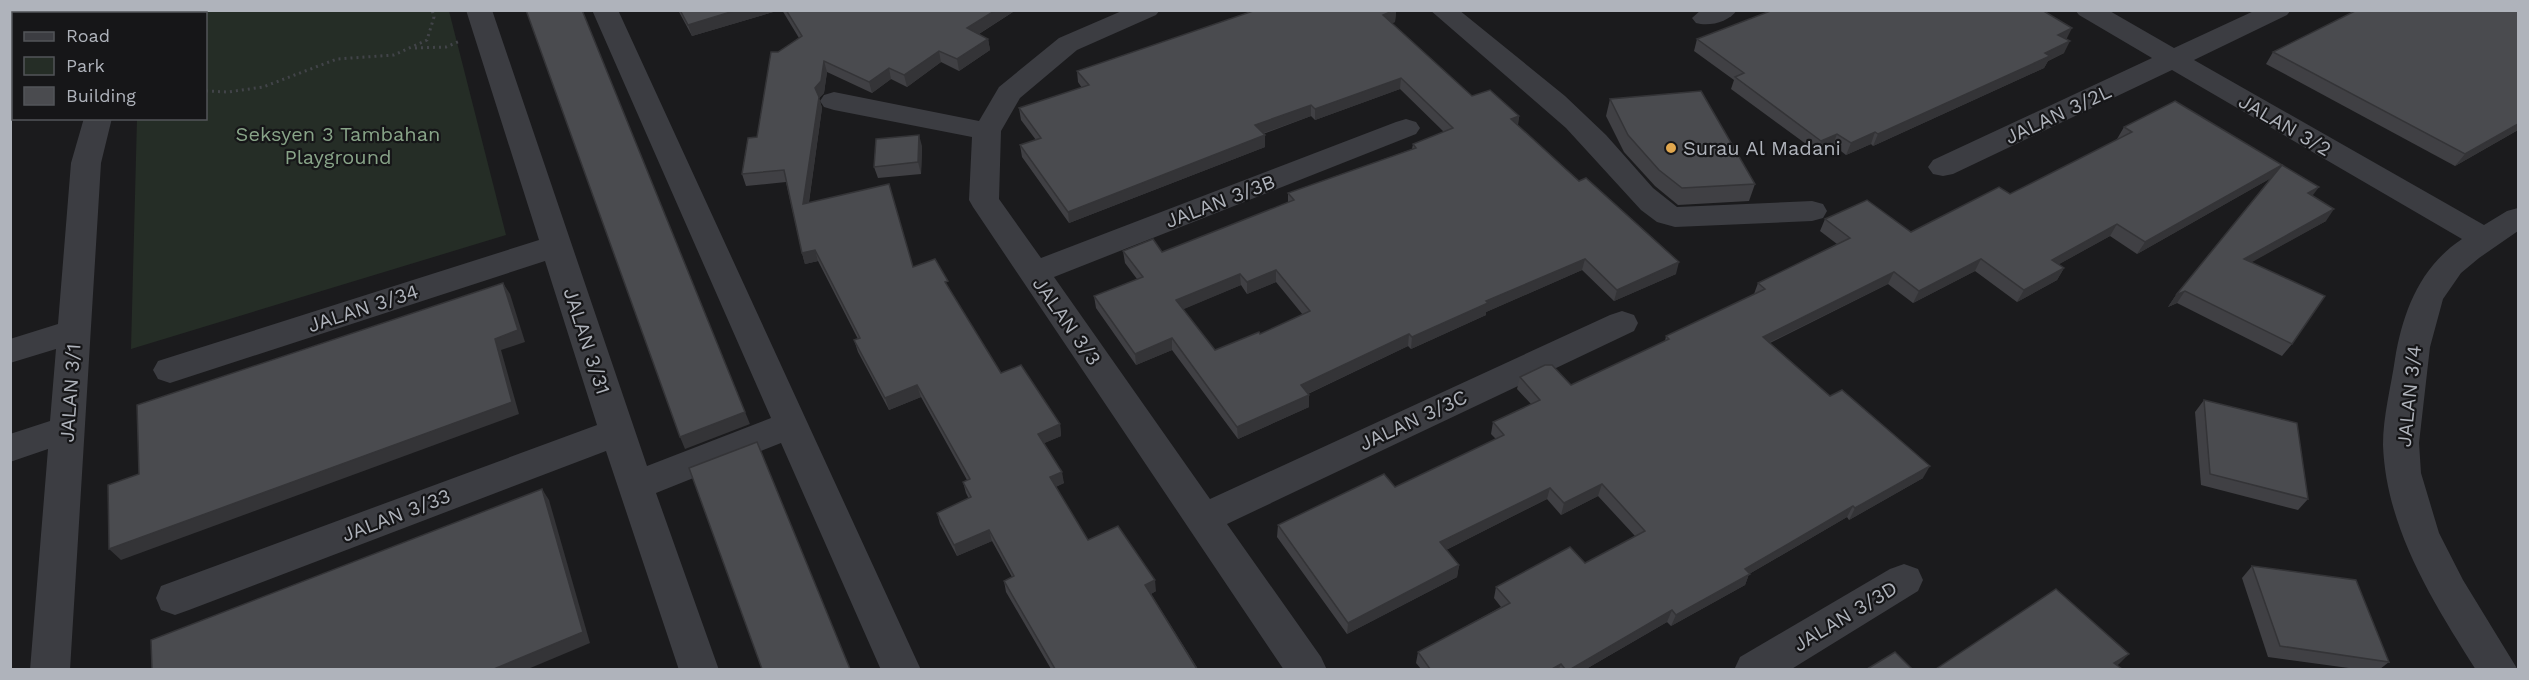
<svg xmlns="http://www.w3.org/2000/svg" width="2529" height="680" font-family="'Work Sans',sans-serif">
  <rect width="100%" height="100%" fill="#1b1b1d"/>
  <polygon fill="#252d26" points="189,10 449,11 506,235 131,349 137,119 206,118 206,14 187,13"/>
  <g fill="none" stroke-linecap="round" stroke-linejoin="round">
    <g stroke="#424449" stroke-width="3" stroke-dasharray="2 4" stroke-linecap="butt">
      <polyline points="193,14 196,10"/>
      <polyline points="415,48 446,47 460,41"/>
      <polyline points="206,91 228,92 263,87 337,59 394,55 427,40 434,17 432,10"/>
    </g>
    <g fill="#3c3d42" fill-rule="evenodd">
      <polygon points="125,10 151,10 150,14 124,14"/>
      <polygon points="466,10 492,10 647,466 771,418 592,10 618,10 921,670 881,670 781,443 656,493 719,670 679,670 606,451 189,610 175,615 161,610 156,598 161,586 597,425 545,261 170,383 158,379 153,370 158,361 539,240"/>
      <polygon points="1124,10 1160,10 1156,15 1077,50 1020,98 1001,131 999,199 1041,258 1396,122 1406,119 1416,122 1420,128 1416,134 1054,277 1210,499 1610,315 1622,311 1634,315 1638,323 1634,331 1227,524 1321,657 1327,670 1284,670 973,207 969,200 972,137 834,110 824,107 820,101 824,95 834,92 979,121 999,87 1059,38"/>
      <polygon points="1430,10 1459,10 1565,96 1606,135 1653,188 1677,207 1812,201 1823,204 1827,211 1823,218 1812,221 1675,227 1657,222 1641,210 1566,128"/>
      <path d="M1701 10H1737C1729 22 1709 27 1696 23L1692 18Z"/>
      <path d="M2075 10H2108L2174 48 2256 10H2291L2287 15 2194 60 2484 225 2507 211 2518 208V231L2479 258 2461 273 2443 299 2430 347 2419 443 2421 473 2439 533 2463 580 2518 670H2476C2433 602 2386 528 2383 445 2383 416 2391 387 2395 359 2403 311 2420 267 2462 239L2172 70 1953 174 1943 176 1933 174 1928 167 1933 160 2152 58 2079 15Z"/>
      <polygon points="14,63 14,79 10,80 10,64"/>
      <polygon points="84,118 112,118 101,163 70,670 30,670 48,449 10,462 10,434 50,421 56,349 10,363 10,339 58,324 71,163"/>
      <polygon points="1904,564 1918,569 1923,580 1918,591 1790,670 1734,670 1740,657 1890,569"/>
    </g>
  </g>
  <g fill="#404044" fill-rule="evenodd">
    <polygon points="678,10 780,10 692,36"/>
    <polygon points="782,10 1016,10 979,34 988,39 990,50 959,71 941,62 907,87 891,79 872,93 827,72 824,93 819,98 822,108 809,202 950,290 1001,373 1060,424 1061,436 1044,443 1064,483 1055,487 1088,540 1156,591 1151,594 1198,669 1051,669 1006,592 1004,581 1012,577 992,541 957,556 940,524 937,513 969,499 966,493 963,482 967,480 921,397 889,410 858,352 854,340 858,339 818,261 805,264 802,253 786,182 746,186 742,174 757,137 778,52 799,38"/>
    <path d="M1396 11 1395 22 1392 23 1472 96 1519 116 1518 125 1676 274 1614 301 1582 270 1486 312V315L1411 349 1408 346 1308 394 1309 395V407L1238 439 1172 350 1136 365 1096 308 1094 296 1137 279 1125 263 1123 251 1162 252 1288 203V193L1412 149 1413 144 1444 132 1400 89 1315 120 1311 116 1263 134 1265 147 1069 223 1022 157 1020 145 1036 140 1021 120 1019 108 1082 88 1078 82 1077 71ZM1276 282 1303 315 1260 334 1215 350 1183 309 1241 285 1247 294Z"/>
    <polygon points="1697,39 2066,39 2064,53 2048,61 2044,68 1873,146 1871,144 1846,155 1833,145 1817,152 1731,89 1734,80 1694,51"/>
    <polygon points="2273,52 2518,130 2455,166 2266,64"/>
    <polygon points="1610,99 1755,184 1749,201 1678,205 1655,186 1624,152 1606,116"/>
    <polygon points="2175,101 2313,196 2326,221 2251,262 2292,344 2282,356 2177,303 2168,307 2176,295 2271,178 2137,254 2110,236 2059,264 2064,268 2057,280 2017,302 1975,271 1913,303 1888,284 1770,343 1923,478 1849,520 1847,517 1749,574 1745,585 1671,626 1667,622 1586,669 1421,669 1416,663 1418,652 1501,607 1494,598 1496,587 1585,563 1635,536 1598,496 1561,515 1547,499 1446,550 1459,565 1457,577 1347,634 1277,537 1278,525 1395,487 1496,439 1491,434 1493,422 1531,404 1517,389 1520,377 1571,385 1665,341 1666,336 1754,294 1758,283 1837,244 1820,231 1825,219 1911,232 2010,194 2118,140 2117,139 2124,127"/>
    <polygon points="922,146 921,174 878,178 874,167"/>
    <polygon points="2204,400 2308,499 2298,510 2201,485 2195,412"/>
    <polygon points="2252,566 2389,662 2380,669 2356,669 2268,657 2242,578"/>
  </g>
  <g fill="#343437">
    <rect x="60" y="10" width="9" height="4"/>
    <polygon points="582,10 750,424 685,449 680,437"/>
    <polygon points="737,10 780,10 692,36 688,25"/>
    <polygon points="996,10 1016,10 969,40 967,28"/>
    <polygon points="1396,11 1395,22 1382,27 1383,15"/>
    <polygon points="2072,28 2066,40 2058,35"/>
    <polygon points="14,31 14,62 10,63 10,32"/>
    <polygon points="988,39 990,50 959,71 957,59"/>
    <polygon points="2070,41 2064,53 2048,61 2044,68 1873,146 1878,134"/>
    <polygon points="939,51 941,62 907,87 904,75"/>
    <polygon points="824,61 827,72 824,93 819,98 822,108 807,215 803,204 815,88"/>
    <polygon points="889,68 891,79 872,93 869,82"/>
    <polygon points="10,78 14,81 10,115"/>
    <polygon points="1401,78 1400,89 1315,120 1315,109"/>
    <polygon points="1311,105 1311,116 1255,136 1255,125"/>
    <polygon points="1519,116 1517,128 1511,119"/>
    <polygon points="2518,124 2518,130 2455,166 2465,154"/>
    <polygon points="1875,132 1871,144 1846,155 1851,143"/>
    <polygon points="1837,134 1833,145 1817,152 1821,141"/>
    <polygon points="919,135 922,146 921,174 918,162"/>
    <polygon points="1265,135 1265,147 1069,223 1068,212"/>
    <polygon points="2282,165 2273,177 2137,254 2145,242"/>
    <polygon points="2319,187 2310,199 2308,193"/>
    <polygon points="2334,209 2326,221 2236,271 2244,259"/>
    <polygon points="2117,224 2110,236 2045,272 2052,260"/>
    <polygon points="815,250 818,261 805,264 802,253"/>
    <polygon points="1585,259 1582,270 1486,312 1486,315 1411,349 1412,337 1486,301"/>
    <polygon points="1981,259 1975,271 1913,303 1919,291"/>
    <polygon points="1679,262 1676,274 1614,301 1617,290"/>
    <polygon points="2064,268 2057,280 2017,302 2024,290"/>
    <polygon points="1276,270 1276,282 1247,294 1247,282"/>
    <polygon points="1894,272 1888,284 1758,348 1763,337"/>
    <polygon points="1240,274 1241,285 1177,312 1176,300"/>
    <polygon points="503,283 510,294 525,342 501,350 519,414 121,560 109,549 495,339"/>
    <polygon points="2185,291 2177,303 2168,307 2176,295"/>
    <polygon points="1409,334 1408,346 1301,397 1301,385"/>
    <polygon points="1172,338 1172,350 1136,365 1135,354"/>
    <polygon points="917,385 921,397 889,410 885,398"/>
    <polygon points="1309,395 1309,407 1238,439 1237,427"/>
    <polygon points="1060,424 1061,436 1040,445 1038,434"/>
    <polygon points="1930,466 1923,478 1849,520 1855,508"/>
    <polygon points="1062,472 1064,483 1052,489 1050,477"/>
    <polygon points="1602,484 1598,496 1561,515 1564,503"/>
    <polygon points="1550,488 1547,499 1438,554 1440,542"/>
    <polygon points="542,489 549,500 590,643 528,669 494,669"/>
    <polygon points="1853,506 1847,517 1749,574 1745,585 1671,626 1676,615 1745,569"/>
    <polygon points="989,530 992,541 957,556 954,545"/>
    <polygon points="1459,565 1457,577 1347,634 1348,623"/>
    <polygon points="1155,580 1156,591 1147,596 1145,585"/>
    <polygon points="1672,610 1667,622 1586,669 1571,669"/>
    <polygon points="2129,654 2119,664 2112,669 2114,663"/>
    <polygon points="1561,664 1559,669 1552,669"/>
  </g>
  <g fill="#4a4b4f" stroke="#343437" stroke-width="1.5" fill-rule="evenodd">
    <polygon points="10,10 60,10 60,14 14,14 14,31 10,32"/>
    <polygon points="526,10 582,10 745,412 680,437"/>
    <polygon points="680,10 737,10 688,25"/>
    <polygon points="786,10 996,10 967,28 988,39 957,59 939,51 904,75 889,68 869,82 824,61 821,81 815,88 819,97 803,204 889,184 913,267 935,259 948,281 945,282 1001,373 1021,365 1060,424 1038,434 1062,472 1050,477 1088,540 1118,526 1155,580 1145,585 1197,669 1055,669 1004,581 1014,576 989,530 954,545 937,513 971,497 963,482 970,479 917,385 885,398 854,340 860,338 815,250 802,253 784,170 742,174 748,138 757,137 771,52 778,52 802,36"/>
    <path d="M1256 10H1395L1383 15 1472 96 1490 90 1519 116 1511 119 1579 181 1586 178 1679 262 1617 290 1585 259 1486 301 1488 303 1412 337 1409 334 1301 385 1309 395 1237 427 1172 338 1135 354 1094 296 1143 277 1123 251 1153 239 1162 252 1294 200 1288 193 1416 148 1413 144 1453 128 1401 78 1315 109 1311 105 1255 125 1265 135 1068 212 1020 145 1041 138 1019 108 1089 85 1077 71ZM1276 270 1310 311 1260 334 1259 332 1215 350 1176 300 1240 274 1247 282Z"/>
    <polygon points="1773,10 2042,10 2072,28 2058,35 2070,41 2045,53 2050,56 1878,134 1875,132 1851,143 1837,134 1821,141 1735,77 1744,73 1697,39"/>
    <polygon points="2357,10 2518,10 2518,124 2465,154 2273,52"/>
    <polygon points="1701,91 1755,184 1682,188 1659,170 1628,135 1610,99"/>
    <polygon points="2175,101 2282,165 2145,242 2117,224 2052,260 2064,268 2024,290 1981,259 1919,291 1894,272 1763,337 1830,396 1842,390 1930,466 1855,508 1853,506 1745,569 1750,574 1676,615 1672,610 1571,669 1565,669 1561,664 1552,669 1430,669 1418,652 1510,603 1496,587 1570,547 1585,563 1645,531 1602,484 1564,503 1550,488 1440,542 1459,565 1348,623 1278,525 1384,474 1395,487 1504,435 1493,422 1540,400 1520,377 1545,365 1552,365 1571,385 1669,339 1666,336 1765,289 1758,283 1850,238 1825,219 1867,200 1911,232 1999,187 2010,194 2132,132 2124,127"/>
    <polygon points="919,135 918,162 874,167 876,139"/>
    <polygon points="2282,165 2319,187 2308,193 2334,209 2244,259 2325,296 2292,344 2185,291 2176,295"/>
    <polygon points="503,283 518,330 495,339 512,402 109,549 108,485 139,474 137,405"/>
    <polygon points="2204,400 2297,423 2308,499 2210,474"/>
    <polygon points="757,442 850,669 762,669 689,468"/>
    <polygon points="542,489 583,632 494,669 152,669 151,640"/>
    <polygon points="2252,566 2356,580 2389,662 2280,646"/>
    <polygon points="2056,589 2129,654 2114,663 2122,669 1936,669"/>
    <polygon points="1895,652 1912,669 1867,669"/>
  </g>
  <circle fill="#e1a74e" stroke="#161618" stroke-width="2" cx="1671" cy="148" r="6"/>
  <g text-anchor="middle" stroke-width="4.5" stroke-linejoin="round" paint-order="stroke">
    <g font-size="20" fill="#afb3bb" stroke="#161618">
      <text transform="translate(2058 114) rotate(-25)" y="7">JALAN 3/2L</text>
      <text transform="translate(2285 125) rotate(30)" y="7">JALAN 3/2</text>
      <text transform="translate(1220 201) rotate(-21)" y="7">JALAN 3/3B</text>
      <text transform="translate(363 308) rotate(-18)" y="7">JALAN 3/34</text>
      <text transform="translate(1067 321) rotate(55)" y="7">JALAN 3/3</text>
      <text transform="translate(587 341) rotate(72)" y="7">JALAN 3/31</text>
      <text transform="translate(70 393) rotate(-86)" y="7">JALAN 3/1</text>
      <text transform="translate(2409 396) rotate(-84)" y="7">JALAN 3/4</text>
      <text transform="translate(1413 420) rotate(-25)" y="7">JALAN 3/3C</text>
      <text transform="translate(396 515) rotate(-21)" y="7">JALAN 3/33</text>
      <text transform="translate(1845 616) rotate(-31)" y="7">JALAN 3/3D</text>
    </g>
    <g font-size="20" fill="#88a488" stroke="#161618">
      <text x="338" y="141">Seksyen 3 Tambahan<tspan x="338" dy="23">Playground</tspan></text>
    </g>
    <g font-size="20" fill="#afb3bb" stroke="#161618" text-anchor="start">
      <text x="1683" y="155">Surau Al Madani</text>
    </g>
  </g>
  <rect width="2529" height="680" fill="none" stroke="#afb3bb" stroke-width="24"/>
  <rect x="12" y="12" width="195" height="108" fill="#161618" stroke="#535559" stroke-width="1.5"/>
  <rect x="24" y="32" width="30" height="9" fill="#3c3d42" stroke="#535559" stroke-width="1.5"/>
  <text x="66" y="42" font-size="18" fill="#afb3bb">Road</text>
  <rect x="24" y="57" width="30" height="18" fill="#252d26" stroke="#535559" stroke-width="1.5"/>
  <text x="66" y="72" font-size="18" fill="#afb3bb">Park</text>
  <rect x="24" y="87" width="30" height="18" fill="#4a4b4f" stroke="#535559" stroke-width="1.5"/>
  <text x="66" y="102" font-size="18" fill="#afb3bb">Building</text>
</svg>
